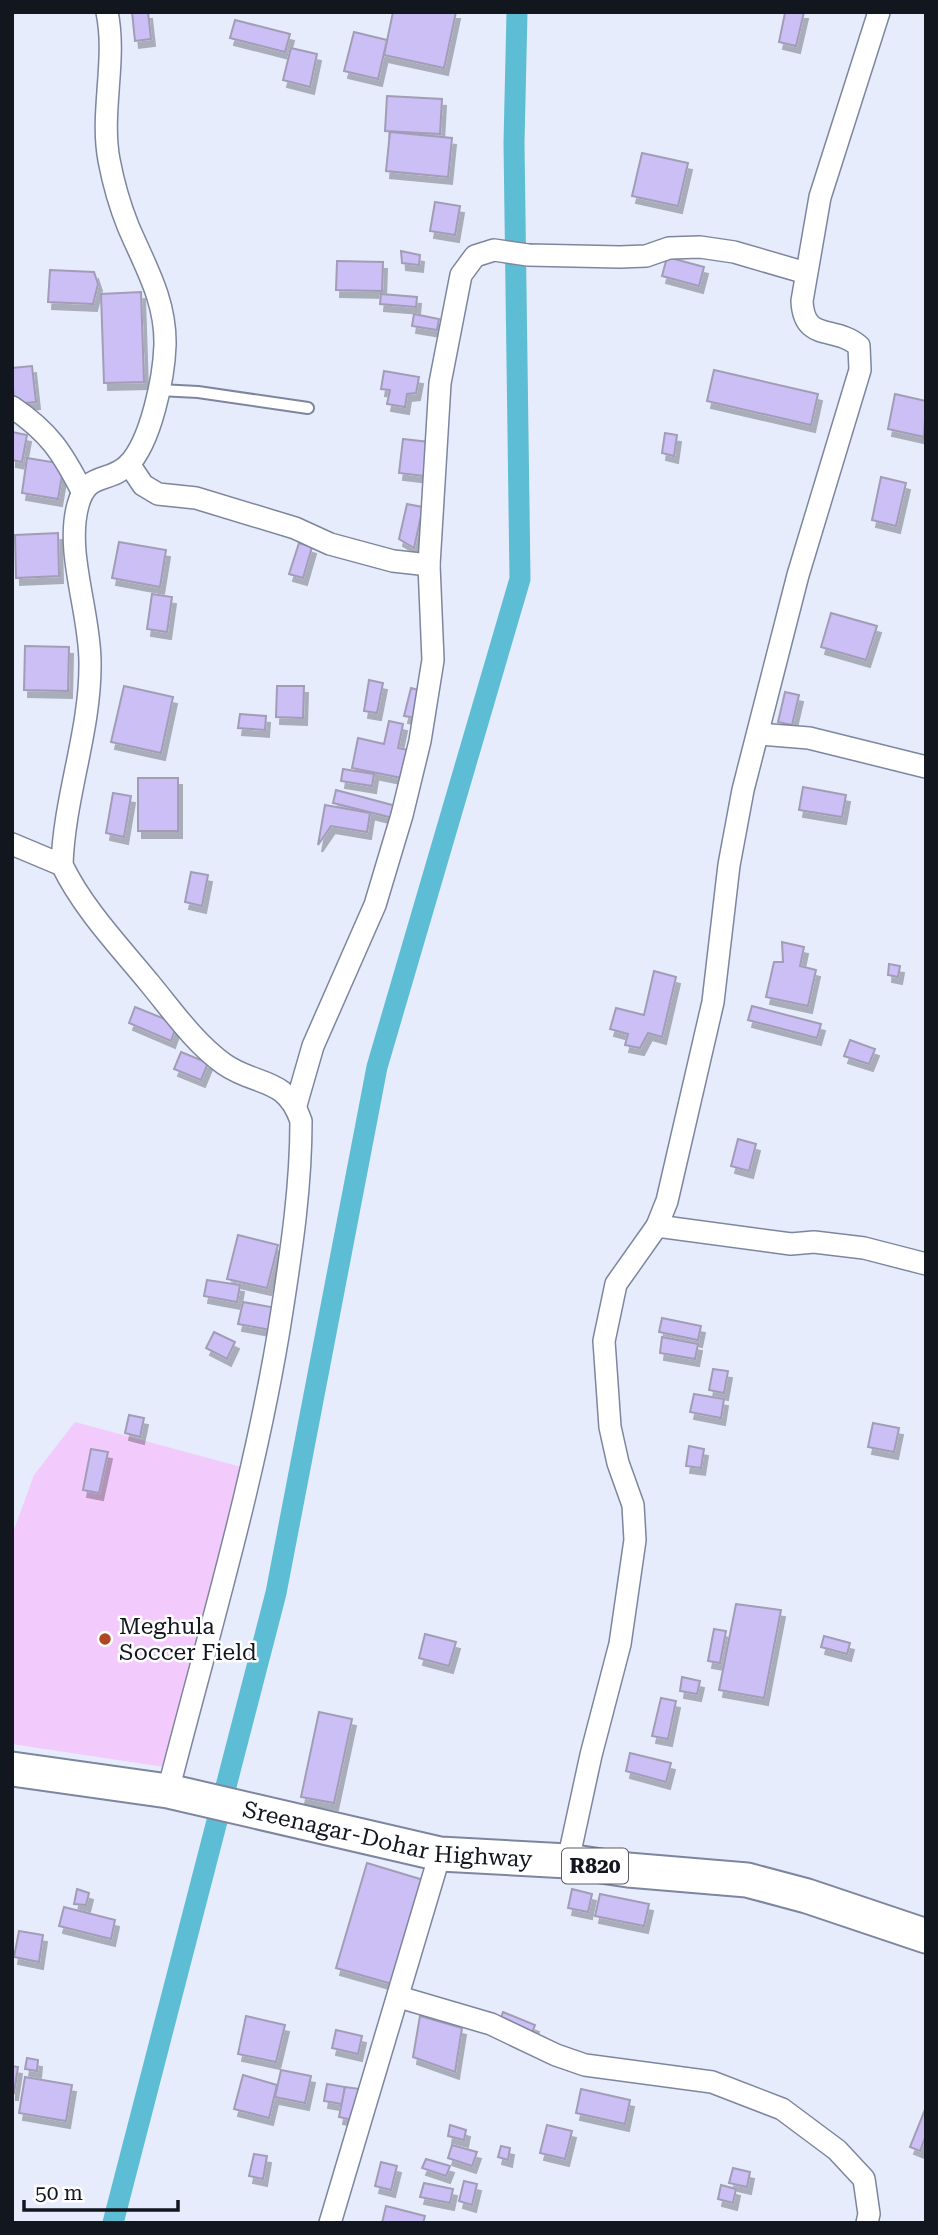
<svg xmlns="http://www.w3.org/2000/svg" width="938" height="2235" font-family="'Roboto Serif',serif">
  <defs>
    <filter id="shadow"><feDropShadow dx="4" dy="7" stdDeviation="0" flood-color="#0004"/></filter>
  </defs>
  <rect width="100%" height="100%" fill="#e6ecfc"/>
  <polygon fill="#f3cafc" points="75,1422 245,1468 164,1767 12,1744 12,1535 34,1475"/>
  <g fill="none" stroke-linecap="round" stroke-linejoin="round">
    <polyline stroke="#5dbdd4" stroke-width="21" points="113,2223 276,1593 377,1067 520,579 514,143 517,12"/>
  </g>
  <g fill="#cbbff6" stroke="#a29db7" stroke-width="2" filter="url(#shadow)">
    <polygon points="132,12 148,12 151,39 135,41"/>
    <polygon points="393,12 456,12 444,68 384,55"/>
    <polygon points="782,12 804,12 796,46 779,42 785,13"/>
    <polygon points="235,20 290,34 285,52 230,38"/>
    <polygon points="354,32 387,40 378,79 344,71"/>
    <polygon points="291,48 317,54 310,87 283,80"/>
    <polygon points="387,96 442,99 440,134 385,131"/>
    <polygon points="390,132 452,138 448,177 386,171"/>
    <polygon points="642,153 688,163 678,206 632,196"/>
    <polygon points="435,202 460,206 455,235 430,231"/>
    <polygon points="401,251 420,255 419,265 402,263"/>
    <polygon points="667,257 704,267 699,286 662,276"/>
    <polygon points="337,261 383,262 382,291 336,290"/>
    <polygon points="50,270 94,272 98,284 93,304 48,302"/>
    <polygon points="141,292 144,382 104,383 101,294"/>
    <polygon points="381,294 417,297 416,307 380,304"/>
    <polygon points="414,314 439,319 437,330 412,326"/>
    <polygon points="32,366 36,402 14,404 12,368"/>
    <polygon points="714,370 818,394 811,425 707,401"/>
    <polygon points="384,371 419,377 416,393 407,394 405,407 387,404 390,390 381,389"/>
    <polygon points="895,394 926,401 924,437 888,429"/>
    <polygon points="12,432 27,435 22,462 12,460"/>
    <polygon points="665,433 677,435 674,456 662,453"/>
    <polygon points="403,439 429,442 424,476 399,473"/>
    <polygon points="27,458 64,464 58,499 22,493"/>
    <polygon points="881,477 906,483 896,526 872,520"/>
    <polygon points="407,504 423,507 414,548 399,539"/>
    <polygon points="58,533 59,576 16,578 15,535"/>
    <polygon points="119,542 166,550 160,587 112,578"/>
    <polygon points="299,543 312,547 303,578 289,574"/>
    <polygon points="152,594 172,597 167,632 147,629"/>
    <polygon points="831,613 877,626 866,660 821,647"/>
    <polygon points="25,646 69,647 68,691 24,690"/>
    <polygon points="369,680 383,683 377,713 364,711"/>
    <polygon points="124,686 173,697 161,753 111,742"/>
    <polygon points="277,686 304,686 303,718 276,717"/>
    <polygon points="411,688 422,691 415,718 404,716"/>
    <polygon points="785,692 799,695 792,725 778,722"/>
    <polygon points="240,714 266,716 265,730 238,728"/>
    <polygon points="389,721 403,724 398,748 413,751 407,779 352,768 358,738 384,744"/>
    <polygon points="343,769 374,774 372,786 341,781"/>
    <rect x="138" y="778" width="40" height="53"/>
    <polygon points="803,787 846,795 842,817 799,810"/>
    <polygon points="336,790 396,806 393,818 333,803"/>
    <polygon points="113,793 131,796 124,837 106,833"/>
    <polygon points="325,805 370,813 367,832 331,826 318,845"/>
    <polygon points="191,872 208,875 202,906 185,902"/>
    <polygon points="782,942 804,947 800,966 816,970 808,1006 766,997 774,962 783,962"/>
    <polygon points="889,964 900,966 898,977 888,975"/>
    <polygon points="654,971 676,977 662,1037 648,1033 640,1048 625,1045 628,1034 610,1029 616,1008 644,1015"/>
    <polygon points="752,1006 821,1024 817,1038 748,1020"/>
    <polygon points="135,1007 177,1024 171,1041 129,1023"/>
    <polygon points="850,1040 875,1049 869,1064 844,1056"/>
    <polygon points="181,1052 208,1063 201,1080 174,1069"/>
    <polygon points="738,1139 756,1144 749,1171 731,1166"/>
    <polygon points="238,1235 278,1245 267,1288 227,1279"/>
    <polygon points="207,1280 240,1285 237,1302 204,1296"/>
    <polygon points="243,1302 276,1308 271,1330 238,1324"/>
    <polygon points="662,1318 701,1326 698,1340 659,1332"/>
    <polygon points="214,1332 235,1342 227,1359 206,1348"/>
    <polygon points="662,1337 698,1344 695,1359 660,1353"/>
    <polygon points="713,1369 728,1371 724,1393 709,1390"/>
    <polygon points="694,1394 724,1399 721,1418 690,1412"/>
    <polygon points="129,1415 144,1418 140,1437 125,1433"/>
    <polygon points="873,1423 899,1428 894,1452 868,1447"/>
    <polygon points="689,1446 704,1449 701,1468 686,1466"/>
    <polygon points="91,1449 108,1452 99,1493 83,1490"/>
    <polygon points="736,1604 781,1610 764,1698 719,1690"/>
    <polygon points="714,1629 726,1631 720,1663 708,1661"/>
    <polygon points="425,1634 456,1642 449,1666 419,1658"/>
    <polygon points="824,1636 850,1643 847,1654 821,1647"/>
    <polygon points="682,1677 700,1681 697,1694 680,1691"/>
    <polygon points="661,1698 676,1701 668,1739 652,1736"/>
    <polygon points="319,1712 352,1719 334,1803 301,1797"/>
    <polygon points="630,1753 671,1763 666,1782 626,1771"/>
    <polygon points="367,1863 430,1882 399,1986 336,1968"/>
    <polygon points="77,1889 89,1893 86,1905 74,1904"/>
    <polygon points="572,1889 592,1894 588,1912 568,1908"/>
    <polygon points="600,1894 649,1904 644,1926 595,1916"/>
    <polygon points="64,1907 115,1920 111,1939 59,1926"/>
    <polygon points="19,1931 43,1935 39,1962 14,1957"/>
    <polygon points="503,2012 535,2025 530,2038 498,2026"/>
    <polygon points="246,2016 285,2025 276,2062 238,2054"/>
    <polygon points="420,2016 462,2028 455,2072 413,2057"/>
    <polygon points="336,2030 362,2036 358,2054 332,2048"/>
    <polygon points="27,2058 38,2060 37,2071 25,2069"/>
    <polygon points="12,2066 18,2067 14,2093 12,2093"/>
    <polygon points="281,2070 311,2076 305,2103 275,2097"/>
    <polygon points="243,2075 277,2085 269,2118 234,2109"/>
    <polygon points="25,2077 72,2085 66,2121 19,2113"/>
    <polygon points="327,2084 345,2087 342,2104 324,2101"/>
    <polygon points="345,2087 360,2089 353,2120 339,2117"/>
    <polygon points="581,2089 630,2100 625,2124 576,2113"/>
    <polygon points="926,2107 926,2135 920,2151 910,2147"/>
    <polygon points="450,2125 466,2130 464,2140 448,2136"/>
    <polygon points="547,2125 572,2131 565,2159 540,2153"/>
    <polygon points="452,2145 477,2152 472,2166 448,2158"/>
    <polygon points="501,2146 510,2148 508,2160 498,2157"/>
    <polygon points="254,2154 267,2156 263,2179 249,2176"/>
    <polygon points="426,2159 450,2166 446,2176 422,2168"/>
    <polygon points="381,2162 397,2166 391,2190 375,2186"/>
    <polygon points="733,2168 750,2172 747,2187 729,2183"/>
    <polygon points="464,2181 477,2184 472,2205 459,2201"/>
    <polygon points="424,2183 453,2189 450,2203 420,2197"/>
    <polygon points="721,2185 736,2189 733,2203 718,2199"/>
    <polygon points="386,2206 425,2216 423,2223 382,2223"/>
  </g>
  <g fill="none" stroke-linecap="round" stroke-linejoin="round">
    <defs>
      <polyline id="lane" points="159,390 198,392 308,408"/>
      <g id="street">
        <path d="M107 12C117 60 100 112 109 160 113 181 120 206 128 226 145 266 166 300 165 345 164 377 151 442 128 465 108 484 87 471 78 505 65 552 90 612 90 662 91 730 64 797 62 865 84 910 120 947 151 985 174 1013 195 1043 224 1064 257 1087 286 1076 301 1121 301 1185 292 1247 282 1311 257 1474 209 1631 168 1791"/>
        <path d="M12 407C49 432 62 452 82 491"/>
        <polyline points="129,464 143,485 158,494 196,498 295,528 330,544 393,561 429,565"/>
        <polyline points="758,734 809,738 926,767"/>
        <polyline points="12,844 62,865"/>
        <polyline points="296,1105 313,1046 375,905 402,815 420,741 433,660 429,565 440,383 461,275 475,256 494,250 528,255 620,257 646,256 669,248 700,247 734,252 806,273"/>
        <polyline points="657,1226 791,1244 814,1242 864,1248 926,1264"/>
        <path d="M568 1861 591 1755 620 1644 635 1540 633 1505 618 1463 610 1427 604 1341 616 1284 657 1226 667 1201 713 1002 729 865 743 790 798 575 860 370 859 346C835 325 804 343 802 301L820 197 879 12"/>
        <polyline points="399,1997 491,2024 556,2055 585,2065 712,2082 782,2109 837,2150 864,2179 869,2214 867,2223"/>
        <polyline points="330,2223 440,1854"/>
      </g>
      <g id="primary">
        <path id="s1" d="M12 1769 168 1791 440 1854 568 1861 628 1870 747 1880 807 1896 926 1936"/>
      </g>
    </defs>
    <use href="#lane" stroke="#7d869e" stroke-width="14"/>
    <use href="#street" stroke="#7d869e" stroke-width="24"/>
    <use href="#primary" stroke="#7d869e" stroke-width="37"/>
    <use href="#lane" stroke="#fff" stroke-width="10"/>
    <use href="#street" stroke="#fff" stroke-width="21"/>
    <use href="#primary" stroke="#fff" stroke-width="33"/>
  </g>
  <circle fill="#ae4722" stroke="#fff" stroke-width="2.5" cx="105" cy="1639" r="7"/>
  <g text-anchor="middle" stroke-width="5" stroke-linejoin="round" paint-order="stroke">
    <rect fill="#fff" stroke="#595c62" stroke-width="2" x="562" y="1848.5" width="66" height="35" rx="5"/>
    <g font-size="21" font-weight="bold" fill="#12161f">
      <text x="595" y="1873">R820</text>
    </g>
    <g font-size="23" fill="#12161f" stroke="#fff" text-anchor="start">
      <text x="119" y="1634">Meghula<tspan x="119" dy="26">Soccer Field</tspan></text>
    </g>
    <g font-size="23" fill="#12161f" stroke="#fff">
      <text dy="8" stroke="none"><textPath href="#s1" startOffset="382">Sreenagar-Dohar Highway</textPath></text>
    </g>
  </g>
  <rect width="938" height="2235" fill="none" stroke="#12161f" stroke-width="28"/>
  <path d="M24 2200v10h154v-10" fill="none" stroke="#12161f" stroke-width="3.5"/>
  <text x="35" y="2200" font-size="21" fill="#12161f" stroke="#ffffff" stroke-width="5" paint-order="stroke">50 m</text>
</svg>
